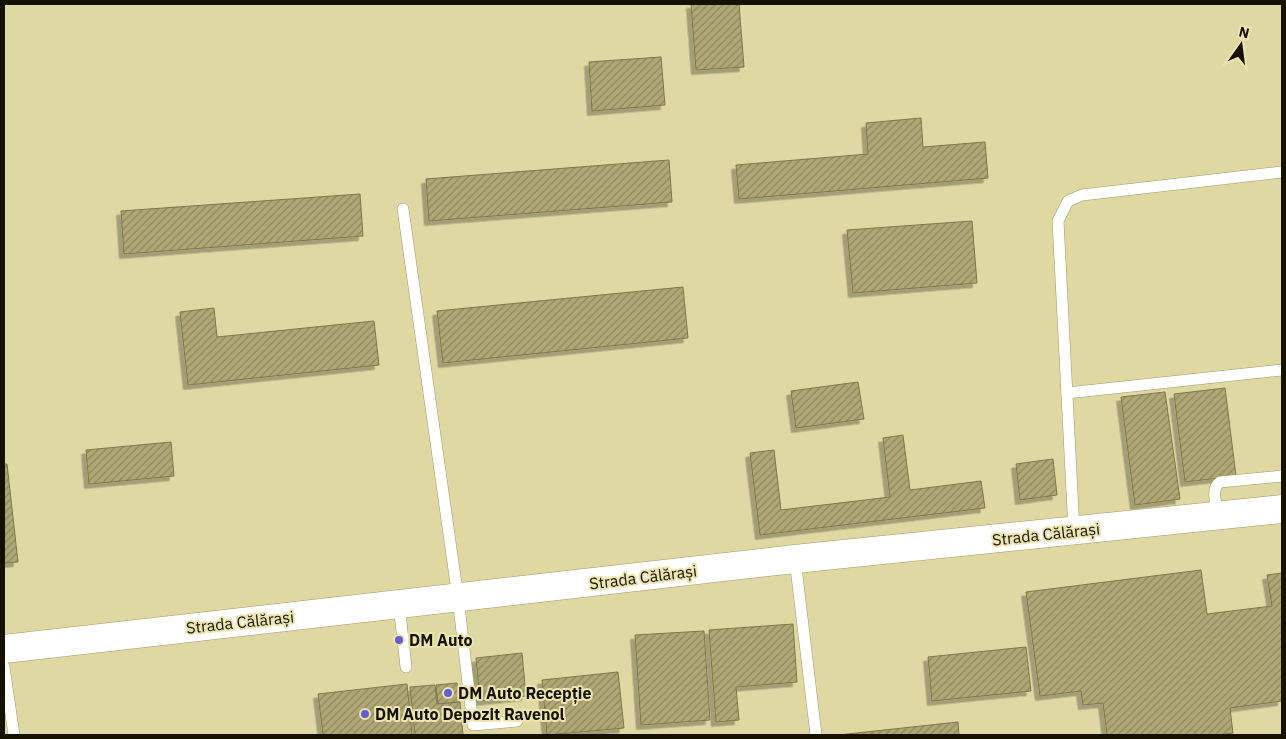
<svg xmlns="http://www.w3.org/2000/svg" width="1286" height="739" font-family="'IBM Plex Sans',sans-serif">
  <defs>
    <pattern id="building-hatch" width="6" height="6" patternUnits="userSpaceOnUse" patternTransform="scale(1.25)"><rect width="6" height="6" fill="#afa875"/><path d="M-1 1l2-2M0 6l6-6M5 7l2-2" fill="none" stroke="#8d875e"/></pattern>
    <filter id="shadow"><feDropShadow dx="-4.5" dy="4.5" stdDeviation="0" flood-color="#0004"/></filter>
  </defs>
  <rect width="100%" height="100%" fill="#dfd8a3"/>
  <g fill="url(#building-hatch)" stroke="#7e7746" filter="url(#shadow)">
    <polygon points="691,4 739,4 744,67 696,70"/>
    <polygon points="661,57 665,105 592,111 589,62"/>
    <polygon points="921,118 923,147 985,142 988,178 739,199 736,165 868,154 866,123"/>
    <polygon points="669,160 672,202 429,221 426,179"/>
    <polygon points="360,194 363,236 124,254 121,211"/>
    <polygon points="972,221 977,283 853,293 847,230"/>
    <polygon points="683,287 688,338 443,363 437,311"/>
    <polygon points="214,308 217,337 374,321 379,365 188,385 180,312"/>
    <polygon points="858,382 864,419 796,428 791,391"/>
    <polygon points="1225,388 1236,476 1185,482 1174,394"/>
    <polygon points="1165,392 1180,499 1135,505 1121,397"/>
    <polygon points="903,435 910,490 981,481 985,508 760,535 750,453 774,450 781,510 890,497 883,438"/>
    <polygon points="171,442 174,476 89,484 86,450"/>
    <polygon points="1053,459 1057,495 1020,500 1016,464"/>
    <polygon points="4,464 7,464 18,562 4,563"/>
    <polygon points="1201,570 1207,614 1272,606 1267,575 1282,573 1282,701 1230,708 1233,733 1219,735 1107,735 1103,703 1083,705 1081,691 1040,696 1026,592"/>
    <polygon points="793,624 797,682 736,687 739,720 716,722 709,630"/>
    <polygon points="704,631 710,720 641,725 635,635"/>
    <polygon points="1026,647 1031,691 932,701 928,657"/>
    <polygon points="522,653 526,696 480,701 476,658"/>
    <polygon points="618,672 624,728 547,735 542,680"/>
    <polygon points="457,683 459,702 438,704 436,685"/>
    <polygon points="407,684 412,735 323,735 318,694"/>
    <polygon points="435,685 437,704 460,702 463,735 415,735 410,687"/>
    <polygon points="958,722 959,735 838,735"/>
  </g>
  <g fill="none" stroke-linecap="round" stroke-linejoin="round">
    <defs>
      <g id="lane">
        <polyline points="403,209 458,598 473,725 517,721"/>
        <polyline points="1067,393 1282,370"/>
        <path d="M1218 516C1217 505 1210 489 1220 482L1282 476"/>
        <polyline points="1074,531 1058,221 1068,201 1082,195 1282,172"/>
        <polyline points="795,559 816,735"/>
        <polyline points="399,604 406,667"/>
        <polyline points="4,667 14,735"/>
      </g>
      <polyline id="secondary" points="4,649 795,559 1282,509"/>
    </defs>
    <use href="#lane" stroke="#a19967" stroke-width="12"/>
    <use href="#secondary" stroke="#a19967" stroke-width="29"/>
    <use href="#lane" stroke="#fff" stroke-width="11"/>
    <use href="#secondary" stroke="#fff" stroke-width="28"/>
  </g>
  <g fill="#635dd6" stroke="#ece5b0" stroke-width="2">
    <circle cx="399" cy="640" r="5"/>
    <circle cx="448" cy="693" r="5"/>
    <circle cx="365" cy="714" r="5"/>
  </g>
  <g text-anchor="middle" stroke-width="4" stroke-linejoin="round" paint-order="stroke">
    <g font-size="16" fill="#141101" stroke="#ece5b0">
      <text transform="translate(1046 534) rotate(-6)" y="6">Strada Călărași</text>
      <text transform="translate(643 577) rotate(-7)" y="6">Strada Călărași</text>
      <text transform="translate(240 622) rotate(-6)" y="6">Strada Călărași</text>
    </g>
    <g font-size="16" font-weight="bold" fill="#141101" stroke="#ece5b0" text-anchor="start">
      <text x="409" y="646">DM Auto</text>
      <text x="458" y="699">DM Auto Recepție</text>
      <text x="375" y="720">DM Auto Depozit Ravenol</text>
    </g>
  </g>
  <rect width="1286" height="739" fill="none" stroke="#141101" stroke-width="10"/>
  <g transform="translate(1241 45) rotate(14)" stroke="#ece5b0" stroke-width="4" paint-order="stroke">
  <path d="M0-4L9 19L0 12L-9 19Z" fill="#141101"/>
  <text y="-8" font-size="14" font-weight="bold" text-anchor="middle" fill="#141101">N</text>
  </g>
</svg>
